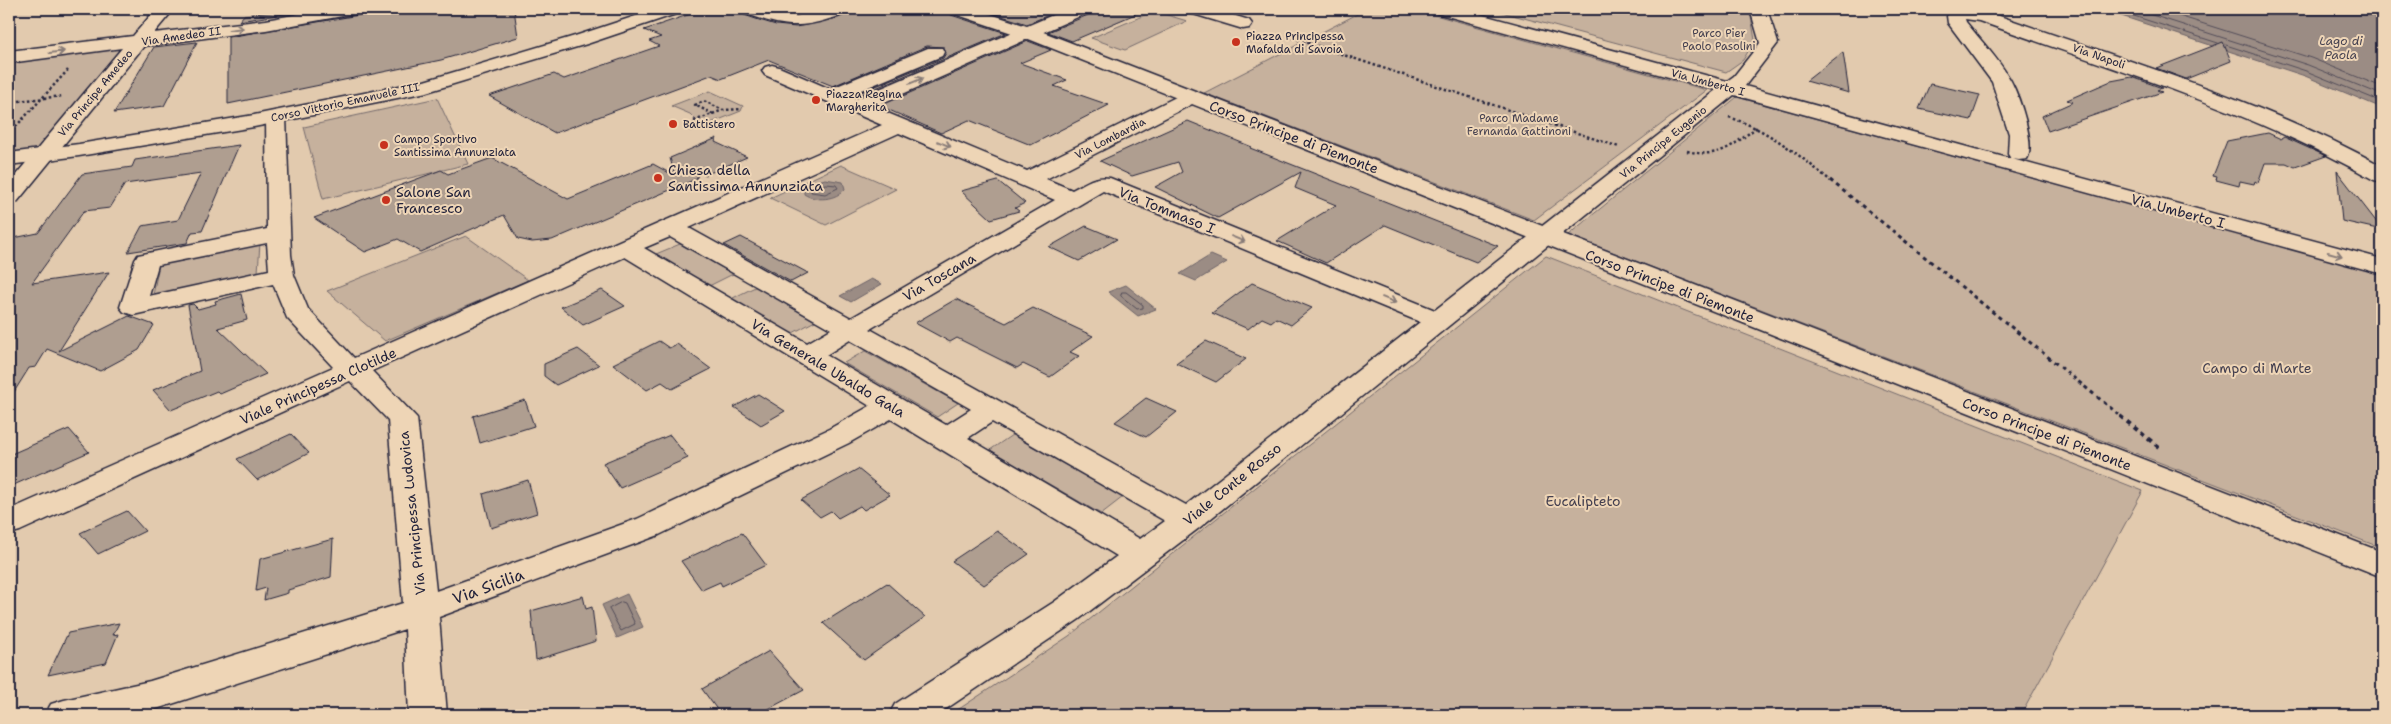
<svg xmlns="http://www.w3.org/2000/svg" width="2391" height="724" font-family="'Shantell Sans',sans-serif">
  <rect width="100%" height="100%" fill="#e2caae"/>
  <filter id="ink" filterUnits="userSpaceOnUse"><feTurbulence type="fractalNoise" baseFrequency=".02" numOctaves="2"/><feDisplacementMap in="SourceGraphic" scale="10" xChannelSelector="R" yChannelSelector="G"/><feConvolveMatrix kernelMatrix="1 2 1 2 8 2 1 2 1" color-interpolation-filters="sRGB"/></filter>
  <g filter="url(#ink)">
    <g fill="#c6b19d" stroke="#746a6c">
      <polygon points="1367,9 1413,9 1707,90 1534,220 1204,93"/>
      <polygon points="1490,9 1745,9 1751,17 1755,40 1743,60 1726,72"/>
      <polygon points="1154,11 1187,21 1125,50 1091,38"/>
      <polygon points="124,47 39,149 9,153 9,61"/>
      <polygon points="710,91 743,106 741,111 691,131 685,129 694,123 695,119 690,114 671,106"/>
      <polygon points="1737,97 2382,274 2382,548 1568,235"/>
      <polygon points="437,98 468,164 323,199 304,127"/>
      <polygon points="841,165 896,189 826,225 770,198"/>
      <polygon points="466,236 528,280 385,341 327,291"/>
      <polygon points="260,243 258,272 153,295 159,265"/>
      <polygon points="680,244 733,274 709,286 656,254"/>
      <polygon points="1546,256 2143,491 2021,715 950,715 1069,636"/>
      <polygon points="755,287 815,321 791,334 731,299"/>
      <polygon points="865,351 958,403 937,417 844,363"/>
      <polygon points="1012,435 1123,497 1101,514 990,450"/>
    </g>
    <g fill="#9b8c84" stroke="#6b6267">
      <polygon points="2100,9 2382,9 2382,108 2305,76"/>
      <path d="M825 179 843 182 845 189C836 200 816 202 804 194V188L811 183Z"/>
      <polygon points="1211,255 1227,262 1196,281 1180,274"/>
      <polygon points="871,279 882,284 851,302 840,296"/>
      <polygon points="1126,285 1156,309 1138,316 1108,292"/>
      <polygon points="627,594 643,627 617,638 602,605"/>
    </g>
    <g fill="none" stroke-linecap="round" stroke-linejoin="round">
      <g stroke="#524c58" stroke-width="1">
        <polyline points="2112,9 2218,43"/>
        <polyline points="2133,9 2308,65 2382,95"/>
        <polyline points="2157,9 2311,58 2382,87"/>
        <polyline points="2226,45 2306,71 2382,102"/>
        <polygon points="826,184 836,185 838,188 825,194 811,192 813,187"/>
        <polygon points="1122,292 1126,292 1143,305 1143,308 1137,309 1121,296"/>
        <polygon points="622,602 625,603 635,624 621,631 609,609"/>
      </g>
    </g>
    <g fill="#af9e90" stroke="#22223b">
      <polygon points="300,9 317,9 239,21 244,15"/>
      <polygon points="364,9 514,9 518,37 441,60 228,104 228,37 359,15"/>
      <polygon points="705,9 740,9 744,15 756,19 776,25 796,27 838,18 847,14 852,9 948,9 951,15 1006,33 857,96 854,95 943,58 946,53 944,47 927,46 833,86 769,60 721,79 711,75 555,133 489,96 554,74 564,79 659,46 649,41 661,37 644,30"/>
      <polygon points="980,9 1063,9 1027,24"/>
      <polygon points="1092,9 1147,9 1072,41 1048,32 1088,15"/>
      <polygon points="1028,41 1051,50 1020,63 1067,80 1054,86 1109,105 1031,145 969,120 941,133 880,106"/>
      <polygon points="197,42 164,106 114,113 154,47"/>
      <polygon points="2223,42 2231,61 2186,79 2156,68"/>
      <polygon points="1843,52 1849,93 1806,81"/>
      <polygon points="2132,77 2162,88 2157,90 2162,92 2048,131 2042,116 2073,102 2067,100 2111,81"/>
      <polygon points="1930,84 1980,95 1971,120 1919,109"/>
      <polygon points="1188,121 1252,147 1250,148 1498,246 1476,262 1385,225 1326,263 1277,241 1336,205 1295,188 1301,172 1218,218 1155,187 1182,172 1178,162 1132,176 1100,161"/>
      <polygon points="2268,133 2281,139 2284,137 2326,156 2295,167 2286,163 2265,163 2258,183 2255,181 2254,184 2240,181 2239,186 2216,180 2217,177 2213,176 2227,141"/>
      <polygon points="717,138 715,142 747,157 705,175 699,172 696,179 552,240 532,242 518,239 504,215 420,252 398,239 365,252 314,218 441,170 448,174 492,158 568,199 653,164 675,176 670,158"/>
      <polygon points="239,145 202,231 192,232 187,243 128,252 142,226 178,220 201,173 125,184 110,208 84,211 32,283 109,272 59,351 129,316 154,325 139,350 100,371 47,349 36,367 29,368 9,400 9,239 38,233 82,174 132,167 135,160"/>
      <polygon points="2337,171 2382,229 2382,230 2342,221"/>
      <polygon points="998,181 1025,203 1015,208 1019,211 991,219 961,191"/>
      <polygon points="1086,226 1117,239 1079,261 1049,247"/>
      <polygon points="741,237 808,273 791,282 724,245"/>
      <polygon points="1252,283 1312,308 1291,325 1276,318 1271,322 1262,318 1248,329 1212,313"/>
      <polygon points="602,290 625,306 583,325 561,307"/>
      <polygon points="241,294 247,320 218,328 266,374 220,394 217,391 171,410 153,390 200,371 188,305 193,304 198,309 216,304 215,301"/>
      <polygon points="956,299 1006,323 1033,308 1093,336 1070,352 1079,356 1050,377 1023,364 1017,368 957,338 950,342 915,323"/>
      <polygon points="659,341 669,348 677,344 711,369 672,389 662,382 647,390 613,364"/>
      <polygon points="1206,341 1246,359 1216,382 1176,363"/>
      <polygon points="578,349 599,365 556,385 544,376 544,364"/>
      <polygon points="758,394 785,411 761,425 734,407"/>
      <polygon points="1146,398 1177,412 1146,437 1115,422"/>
      <polygon points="525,400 534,426 480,443 473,416"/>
      <polygon points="69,429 89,452 9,487 9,455"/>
      <polygon points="291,434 309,453 257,480 237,459"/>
      <polygon points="670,435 688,458 620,488 603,463"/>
      <polygon points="858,469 890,495 864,510 860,506 838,518 831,511 820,517 801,500"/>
      <polygon points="528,480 537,513 491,528 483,494"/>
      <polygon points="127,511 145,531 98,554 80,533"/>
      <polygon points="997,531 1029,554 984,585 952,561"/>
      <polygon points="742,533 766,565 722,586 720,582 702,590 681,561"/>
      <polygon points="333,539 331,577 288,590 288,593 264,600 266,588 256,591 260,559"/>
      <polygon points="887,583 925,617 864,660 823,623"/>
      <polygon points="583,596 586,609 592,607 596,641 536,660 531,611"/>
      <polygon points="119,623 113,635 118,634 106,663 48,675 68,633"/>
      <polygon points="769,651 804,690 757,715 721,715 702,689"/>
    </g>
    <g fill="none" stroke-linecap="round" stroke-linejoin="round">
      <defs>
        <g id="street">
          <polygon points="156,9 174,9 154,33 266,20 326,9 362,9 359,13 353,14 266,30 144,46 17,202 9,204 9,183 122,48 9,63 9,51 133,36"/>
          <path d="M742 9H766L796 16 825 9H850C845 15 836 17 829 19 795 30 777 25 745 13Z"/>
          <path d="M1067 9H1090L1087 13 873 107 1027 171 1184 93 1191 91 1198 93 1201 97 1198 101 1046 179 1072 190C1084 184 1095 175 1110 178L1435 310 1716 90 1436 13 1434 9H1461L1727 81 1734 76 1760 43 1750 9H1767L1778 43 1745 86 2011 159 2008 154 2009 134 1992 82 1948 23 1947 16C1957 2 1978 10 1991 13 2120 59 2263 100 2382 166V182L2374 180C2251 110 2112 69 1979 21L1965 19 1966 22C1981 41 1999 59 2011 81 2019 96 2036 144 2027 159L2019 160 2012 159 2382 259V274L1734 95 1199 528 1078 620 937 715H889L895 704 1054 602 1117 556 891 419 849 443 659 535 439 617 447 715H409L405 629 150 711 130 715H45L51 704 64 700 150 681 403 603 388 420 350 381 20 531 9 534V510L333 367 287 318 273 284 133 315 124 312 120 307 135 260 138 255 267 229 266 117 269 113 276 111 283 113 286 117 291 255 294 275 308 309 354 358 882 125 765 75 762 71 765 67 772 65 779 67 830 89 928 48H942L944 52 942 56 847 96 856 99ZM899 133 1055 200 851 318 689 228ZM1103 191 1420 322 1186 505 870 329ZM670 237 831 329 807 343 644 248ZM267 243 269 270 149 296 158 265ZM625 257 870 406 829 429 637 519 436 591 417 418 372 371ZM850 340 971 409 946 425 826 355ZM992 422 1165 521 1140 539 968 438Z"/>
          <polygon points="1187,9 1213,9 1249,20 1252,24 1249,28 1243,29 1190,13"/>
        </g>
        <g id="secondary">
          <polygon points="657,9 682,9 679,13 587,44 427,92 254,127 79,156 9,165 9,153 79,144 254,115 424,81 575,36"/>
          <polygon points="950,9 975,9 1033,28 2382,552 2382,577 1021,36 952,13"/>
        </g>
      </defs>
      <use href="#street" stroke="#22223b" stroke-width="3"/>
      <use href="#secondary" stroke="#22223b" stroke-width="3"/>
      <g stroke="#22223b" stroke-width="2.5" stroke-dasharray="2.5 2.5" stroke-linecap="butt">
        <polyline points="1293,38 1619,147"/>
        <polyline points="9,102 63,96"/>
        <polyline points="713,114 695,105 704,101 723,110"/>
        <path d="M1729 117C1772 132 1796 153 1831 181"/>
        <polyline points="694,121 723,110 742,109"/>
        <polyline points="9,134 68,70"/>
        <path d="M1687 151C1720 159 1732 146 1757 127"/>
      </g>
      <polyline stroke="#22223b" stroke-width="3" stroke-dasharray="4 4" stroke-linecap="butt" points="1830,180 2122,417"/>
      <polyline stroke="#22223b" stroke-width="4" stroke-dasharray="4.5 4.5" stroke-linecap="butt" points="2120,416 2161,449"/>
      <use href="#street" fill="#eed5b6" fill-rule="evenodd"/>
      <use href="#secondary" fill="#eed5b6" fill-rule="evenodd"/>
    </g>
    <defs><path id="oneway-shaft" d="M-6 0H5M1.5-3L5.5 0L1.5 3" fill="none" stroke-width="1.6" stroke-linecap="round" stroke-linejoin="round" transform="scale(1.25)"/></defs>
    <g stroke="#887c78">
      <use href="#oneway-shaft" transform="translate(236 29) rotate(-8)"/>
      <use href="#oneway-shaft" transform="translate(57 52) rotate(-7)"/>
      <use href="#oneway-shaft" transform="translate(916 81) rotate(-23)"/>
      <use href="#oneway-shaft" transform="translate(944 144) rotate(22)"/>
      <use href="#oneway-shaft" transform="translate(1238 239) rotate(22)"/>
      <use href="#oneway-shaft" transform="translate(2335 254) rotate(15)"/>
      <use href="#oneway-shaft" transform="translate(1389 300) rotate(22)"/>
    </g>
  </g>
  <g fill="#c8321e" stroke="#eed5b6" stroke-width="2">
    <circle cx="1236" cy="42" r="5"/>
    <circle cx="816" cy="100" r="5"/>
    <circle cx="673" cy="124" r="5"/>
    <circle cx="384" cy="145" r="5"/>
    <circle cx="658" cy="178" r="5"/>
    <circle cx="386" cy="200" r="5"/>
  </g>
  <g text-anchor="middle" stroke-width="4" stroke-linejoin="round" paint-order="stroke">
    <g font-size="11" fill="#433f4f" stroke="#eed5b6">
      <text x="1719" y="37">Parco Pier<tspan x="1719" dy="13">Paolo Pasolini</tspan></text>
      <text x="1519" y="122">Parco Madame<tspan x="1519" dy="13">Fernanda Gattinoni</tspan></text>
    </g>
    <g font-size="11" fill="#22223b" stroke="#eed5b6">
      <text transform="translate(181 36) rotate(-8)" y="4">Via Amedeo II</text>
      <text transform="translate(2099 56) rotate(19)" y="4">Via Napoli</text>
      <text transform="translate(1708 82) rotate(15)" y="4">Via Umberto I</text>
      <text transform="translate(95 93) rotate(-50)" y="4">Via Principe Amedeo</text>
      <text transform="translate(345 102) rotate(-12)" y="4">Corso Vittorio Emanuele III</text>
      <text transform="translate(1110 138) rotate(-27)" y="4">Via Lombardia</text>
      <text transform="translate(1663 142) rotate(-39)" y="4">Via Principe Eugenio</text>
    </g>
    <g font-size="11" fill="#22223b" stroke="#eed5b6" text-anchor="start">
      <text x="1246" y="40">Piazza Principessa<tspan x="1246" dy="13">Mafalda di Savoia</tspan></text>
      <text x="826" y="98">Piazza Regina<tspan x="826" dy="13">Margherita</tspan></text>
      <text x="683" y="128">Battistero</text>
      <text x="394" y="143">Campo Sportivo<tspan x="394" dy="13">Santissima Annunziata</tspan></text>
    </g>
    <g font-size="12" font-style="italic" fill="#464251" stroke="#eed5b6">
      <text x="2341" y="45">Lago di<tspan x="2341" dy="14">Paola</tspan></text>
    </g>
    <g font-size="14" fill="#22223b" stroke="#eed5b6">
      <text transform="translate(1294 137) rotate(21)" y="5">Corso Principe di Piemonte</text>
      <text transform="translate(1167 210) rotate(22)" y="5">Via Tommaso I</text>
      <text transform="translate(2178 211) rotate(15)" y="5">Via Umberto I</text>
      <text transform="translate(939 277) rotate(-30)" y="5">Via Toscana</text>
      <text transform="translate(1670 286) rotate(21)" y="5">Corso Principe di Piemonte</text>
      <text transform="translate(828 368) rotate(31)" y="5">Via Generale Ubaldo Gala</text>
      <text transform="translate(318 386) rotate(-24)" y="5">Viale Principessa Clotilde</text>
      <text transform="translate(2047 434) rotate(21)" y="5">Corso Principe di Piemonte</text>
      <text transform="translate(1232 484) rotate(-39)" y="5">Viale Conte Rosso</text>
      <text transform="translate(412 513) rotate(-96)" y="5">Via Principessa Ludovica</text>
    </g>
    <g font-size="14" fill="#22223b" stroke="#eed5b6" text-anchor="start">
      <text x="668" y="175">Chiesa della<tspan x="668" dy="16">Santissima Annunziata</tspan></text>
      <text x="396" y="197">Salone San<tspan x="396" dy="16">Francesco</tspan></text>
    </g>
    <g font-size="14" fill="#433f4f" stroke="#eed5b6">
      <text x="2257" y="373">Campo di Marte</text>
      <text x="1583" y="506">Eucalipteto</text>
    </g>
    <g font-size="16" fill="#22223b" stroke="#eed5b6">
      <text transform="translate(488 586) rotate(-20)" y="6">Via Sicilia</text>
    </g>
  </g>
  <rect width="2391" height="724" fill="none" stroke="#eed5b6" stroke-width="30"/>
  <rect x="15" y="15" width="2361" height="694" fill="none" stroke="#22223b" stroke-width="2" filter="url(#ink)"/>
</svg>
